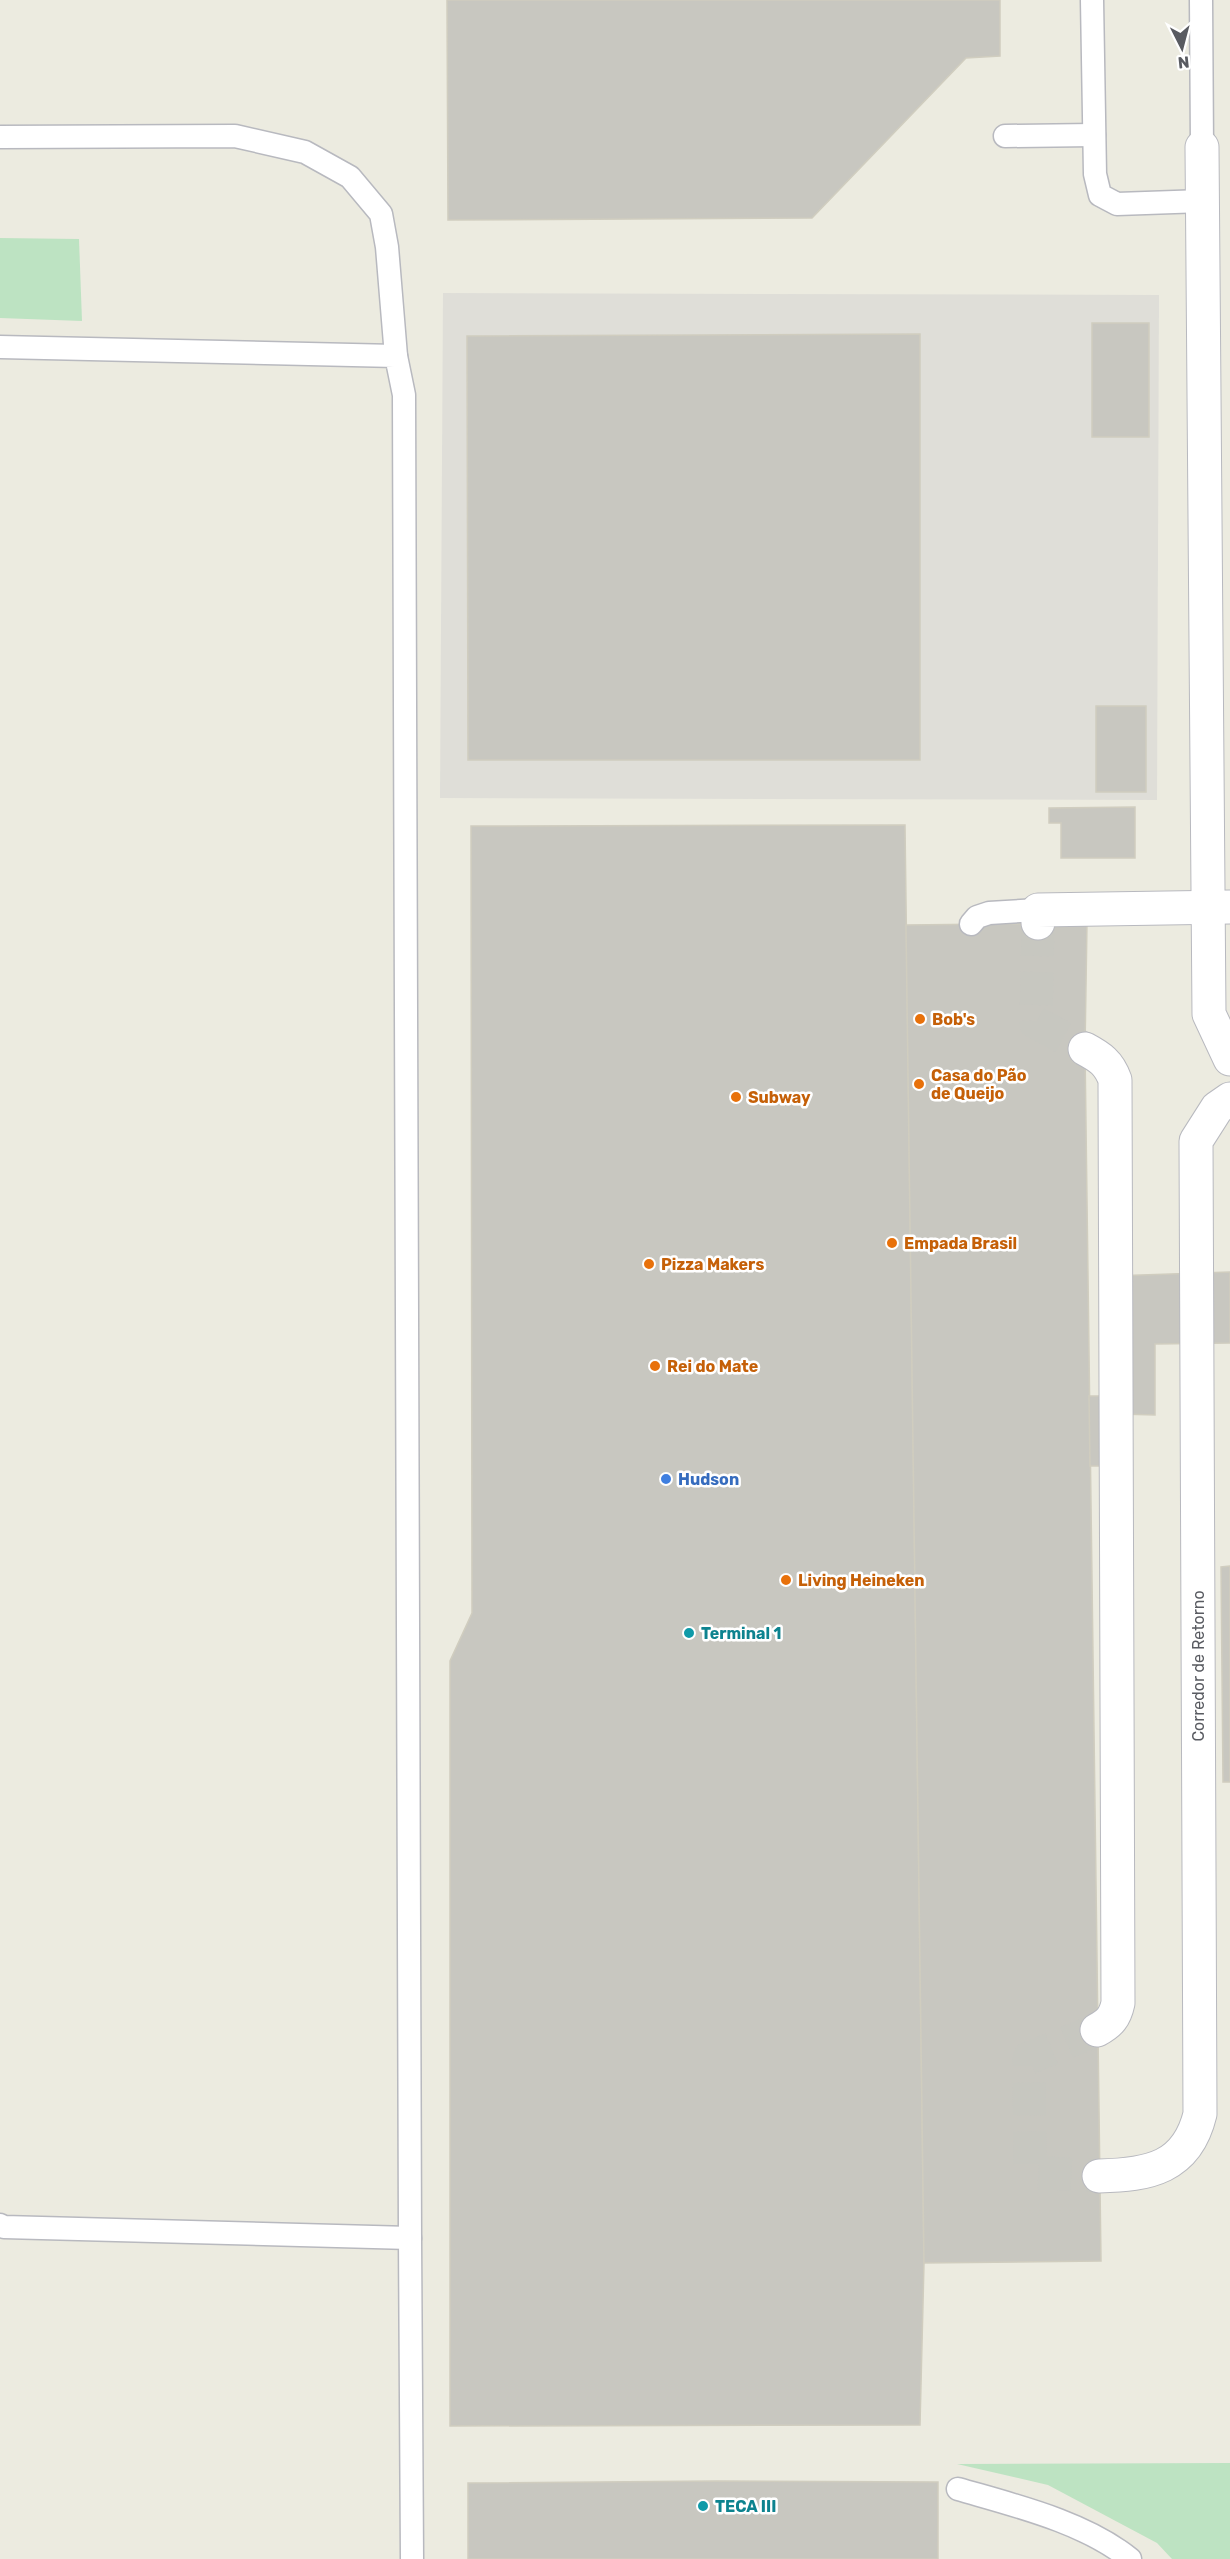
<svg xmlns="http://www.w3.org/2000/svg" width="1230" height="2559" font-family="Rubik,sans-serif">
  <rect width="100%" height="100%" fill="#ecebe0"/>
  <polygon fill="#dfded8" points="443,293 1159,295 1157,800 440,798"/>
  <g fill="#bde3c2">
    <polygon points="0,238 79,239 82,321 0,318"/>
    <polygon points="1230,2463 1230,2559 1172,2559 1157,2543 1048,2485 957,2464"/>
  </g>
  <g fill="#c8c7c0" stroke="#d0cdbf" stroke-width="1.5">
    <polygon points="447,0 1000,0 1000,56 966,58 812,218 448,220"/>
    <rect x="1092" y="323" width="57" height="114"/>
    <polygon points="920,334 920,760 468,760 467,336"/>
    <rect x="1096" y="706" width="50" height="86"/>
    <polygon points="1135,807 1135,858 1061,858 1061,823 1049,823 1049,808"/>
    <polygon points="905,825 924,2263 920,2425 450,2426 450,1661 472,1613 471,826"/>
    <polygon points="1087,923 1085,1049 1101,2261 924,2263 906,925"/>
    <polygon points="1230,1272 1230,1343 1155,1344 1155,1415 1119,1414 1120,1466 1090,1466 1089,1396 1117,1396 1112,1276"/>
    <polygon points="1230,1566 1230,1782 1223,1782 1221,1567"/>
    <polygon points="717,2481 938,2482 938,2559 468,2559 468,2483"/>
  </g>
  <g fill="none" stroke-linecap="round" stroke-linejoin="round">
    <g stroke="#c7c7c0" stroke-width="33" stroke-dasharray="33 16" stroke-linecap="butt">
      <polyline points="1038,923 1036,1023 1085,1049"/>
      <polyline points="1097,2030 1029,2058 1030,2172 1099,2176"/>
    </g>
    <defs>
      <g id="lane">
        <polyline points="1092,0 1095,174 1100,195 1117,204 1203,201"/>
        <polyline points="1201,0 1202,147"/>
        <polyline points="1005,136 1094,135"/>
        <polyline points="0,137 235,136 305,152 350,177 381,214 387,247 396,356"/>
        <polyline points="0,347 396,356 404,395 410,2238"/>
        <polyline points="971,924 977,917 989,913 1038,910"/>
        <polyline points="0,2225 4,2227 410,2238 412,2559"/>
        <path d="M958 2489C1013 2505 1085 2522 1130 2559"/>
      </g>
      <g id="street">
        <polyline points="1202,147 1209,1014 1230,1059"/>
        <polyline points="1038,923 1038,910 1230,907"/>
        <path d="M1085 1049C1100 1057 1109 1063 1115 1080L1118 2003C1115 2017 1110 2023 1097 2030"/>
        <path d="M1099 2176C1149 2175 1187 2168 1200 2114L1196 1141 1217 1108 1230 1099"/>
      </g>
    </defs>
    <use href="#lane" stroke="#b8b9bf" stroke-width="25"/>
    <use href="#street" stroke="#b8b9bf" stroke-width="35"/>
    <use href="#lane" stroke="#fff" stroke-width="22"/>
    <use href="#street" stroke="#fff" stroke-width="33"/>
  </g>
  <g fill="#e8710a" stroke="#fff" stroke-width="2">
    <circle cx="920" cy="1019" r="6"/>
    <circle cx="919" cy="1084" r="6"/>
    <circle cx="736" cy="1097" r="6"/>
    <circle cx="892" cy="1243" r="6"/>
    <circle cx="649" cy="1264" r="6"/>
    <circle cx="655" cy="1366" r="6"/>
    <circle cx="786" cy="1580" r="6"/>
  </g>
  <circle fill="#3f7fe0" stroke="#fff" stroke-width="2" cx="666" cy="1479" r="6"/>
  <g fill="#0f9aa8" stroke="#fff" stroke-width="2">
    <circle cx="689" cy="1633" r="6"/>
    <circle cx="703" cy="2506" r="6"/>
  </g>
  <g text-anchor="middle" stroke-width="5" stroke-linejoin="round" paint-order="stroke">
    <g font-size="16" font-weight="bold" fill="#c56008" stroke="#fff" text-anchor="start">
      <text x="932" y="1025">Bob's</text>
      <text x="931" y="1081">Casa do Pão<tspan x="931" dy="18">de Queijo</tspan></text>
      <text x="748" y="1103">Subway</text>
      <text x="904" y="1249">Empada Brasil</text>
      <text x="661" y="1270">Pizza Makers</text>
      <text x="667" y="1372">Rei do Mate</text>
      <text x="798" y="1586">Living Heineken</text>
    </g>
    <g font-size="16" font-weight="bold" fill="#366cbe" stroke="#fff" text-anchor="start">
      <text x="678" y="1485">Hudson</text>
    </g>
    <g font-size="16" font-weight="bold" fill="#0d838f" stroke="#fff" text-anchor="start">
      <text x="701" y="1639">Terminal 1</text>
      <text x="715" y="2512">TECA III</text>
    </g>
    <g font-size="16" fill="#595b61" stroke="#fff">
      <text transform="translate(1198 1666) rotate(-90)" y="6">Corredor de Retorno</text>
    </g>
  </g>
  <g transform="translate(1182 48) rotate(174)" stroke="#ffffff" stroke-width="4.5" paint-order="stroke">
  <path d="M0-4.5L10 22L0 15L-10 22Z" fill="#595b61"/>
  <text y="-9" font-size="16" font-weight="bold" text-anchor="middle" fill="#595b61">N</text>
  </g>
</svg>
